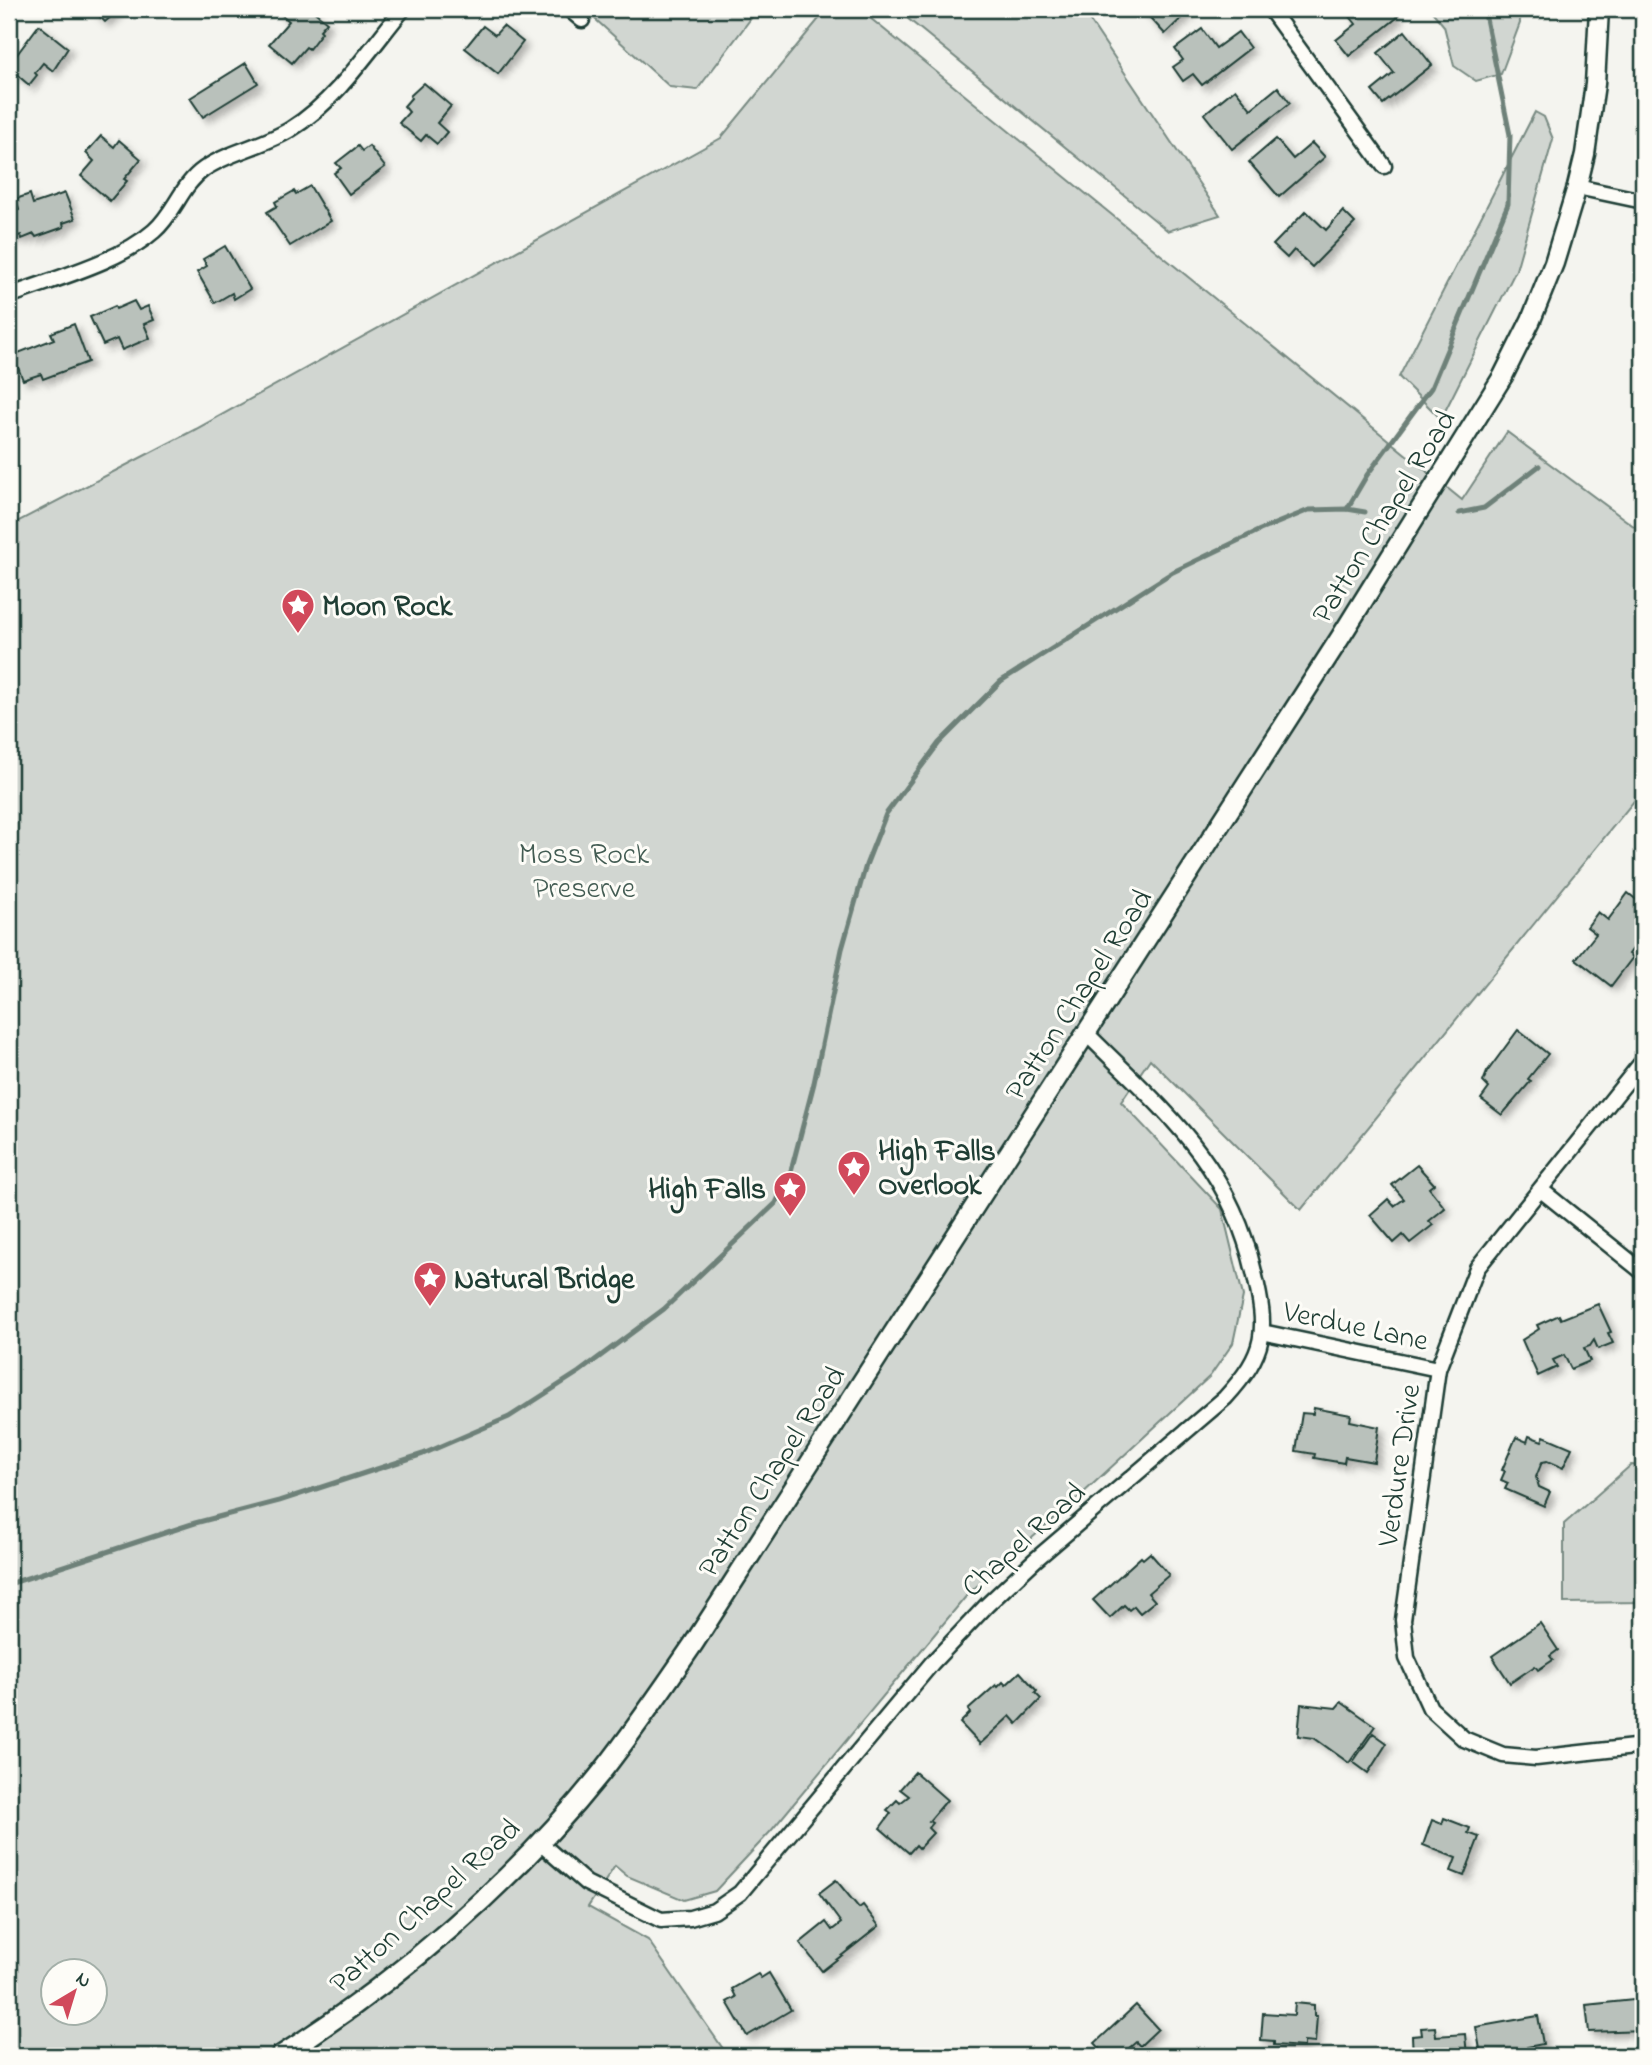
<svg xmlns="http://www.w3.org/2000/svg" width="1652" height="2065" font-family="'Indie Flower',sans-serif">
  <defs>
    <filter id="shadow"><feDropShadow dx="5" dy="5" stdDeviation="3.5" flood-color="#0004"/></filter>
  </defs>
  <rect width="100%" height="100%" fill="#f4f4ef"/>
  <filter id="ink" filterUnits="userSpaceOnUse"><feTurbulence type="fractalNoise" baseFrequency=".0143" numOctaves="2"/><feDisplacementMap in="SourceGraphic" scale="14" xChannelSelector="R" yChannelSelector="G"/><feConvolveMatrix kernelMatrix="1 2 1 2 8 2 1 2 1" color-interpolation-filters="sRGB"/></filter>
  <g filter="url(#ink)">
    <g fill="#d1d6d1" stroke="#788a82" stroke-width="2" fill-rule="evenodd">
      <polygon points="584,9 758,9 697,90 670,87"/>
      <path d="M827 9H859L1462 500 1507 432 1643 533V790L1301 1210 1150 1059 1121 1102 1222 1209 1243 1296 1233 1343 1210 1376 1080 1496 968 1594 771 1831 715 1891 684 1900 627 1876 615 1866 588 1907 648 1940 728 2056H9V526L196 429 721 138ZM52 1970H94V2012H52Z"/>
      <polygon points="896,9 1082,9 1220,215 1168,231"/>
      <polygon points="1430,9 1519,9 1520,23 1501,74 1476,81 1454,66 1444,26"/>
      <polygon points="1535,112 1544,117 1553,139 1516,270 1441,419 1399,377"/>
      <polygon points="1631,1465 1643,1466 1643,1602 1564,1603 1564,1524"/>
    </g>
    <g fill="none" stroke-linecap="round" stroke-linejoin="round">
      <g stroke="#6e8179" stroke-width="5">
        <polyline points="1347,509 1367,475 1431,388 1508,204 1510,135 1484,9"/>
        <polyline points="1459,513 1484,508 1539,466"/>
        <polyline points="9,1584 195,1523 279,1501 423,1454 509,1417 579,1372 664,1309 776,1203 791,1171 814,1083 842,949 866,865 886,814 939,743 1001,681 1173,572 1260,530 1309,510 1347,509 1365,512"/>
      </g>
    </g>
    <g fill="#b9c1bb" stroke="#1f3d34" stroke-width="2" filter="url(#shadow)">
      <polygon points="92,9 120,9 105,22"/>
      <polygon points="275,9 311,9 327,22 320,30 322,32 309,49 306,47 292,63 269,44 289,21"/>
      <polygon points="1142,9 1191,9 1165,34"/>
      <polygon points="1354,9 1392,9 1398,17 1349,56 1336,40 1356,24 1348,14"/>
      <polygon points="39,25 68,48 53,71 43,63 35,73 37,75 29,85 9,68 9,65"/>
      <polygon points="483,26 495,35 503,26 523,42 498,74 465,48"/>
      <polygon points="1202,29 1216,48 1238,32 1250,48 1202,85 1193,74 1183,81 1173,67 1183,60 1175,49"/>
      <polygon points="1405,31 1432,65 1383,104 1372,91 1394,73 1378,53"/>
      <polygon points="246,63 258,83 203,117 190,98"/>
      <polygon points="424,83 451,106 437,123 447,132 437,144 426,135 421,141 399,123 409,112 404,106 411,98 410,96"/>
      <polygon points="1278,87 1290,103 1232,149 1204,114 1235,89 1251,109"/>
      <polygon points="101,136 114,147 119,140 141,159 124,179 127,181 110,201 81,176 94,161 86,153"/>
      <polygon points="1276,139 1293,159 1312,143 1325,157 1279,197 1249,162"/>
      <polygon points="358,146 362,151 369,146 385,167 349,194 334,173 341,168 336,163"/>
      <polygon points="310,186 331,221 290,246 267,212 277,206 275,202 294,191 296,194"/>
      <polygon points="65,193 75,219 63,223 64,227 36,237 34,234 22,239 21,235 9,239 9,214 19,210 16,199 30,194 33,204"/>
      <polygon points="1306,211 1326,230 1343,211 1355,223 1312,267 1294,250 1287,258 1273,245"/>
      <polygon points="225,246 250,289 234,299 232,293 215,303 197,272 207,266 203,259"/>
      <polygon points="134,301 139,310 148,306 154,320 144,324 150,338 122,350 117,339 103,345 90,317 115,306 116,309"/>
      <polygon points="74,324 88,362 43,379 41,374 23,380 13,355 54,339 51,333"/>
      <polygon points="1628,893 1643,905 1643,940 1640,945 1637,943 1629,954 1633,957 1611,986 1576,959 1596,934 1587,927 1598,912 1608,920"/>
      <polygon points="1518,1030 1548,1054 1528,1079 1531,1081 1502,1115 1481,1099 1489,1088 1483,1082 1487,1072"/>
      <polygon points="1417,1165 1434,1184 1429,1188 1445,1208 1429,1221 1433,1225 1410,1243 1403,1235 1394,1243 1370,1215 1388,1199 1394,1206 1404,1199 1392,1185"/>
      <polygon points="1598,1304 1611,1332 1608,1333 1613,1343 1598,1349 1594,1340 1590,1346 1584,1348 1590,1361 1571,1369 1564,1355 1553,1360 1557,1367 1538,1376 1522,1340 1539,1329 1537,1325 1559,1315 1561,1319"/>
      <polygon points="1314,1408 1351,1415 1350,1421 1379,1427 1374,1462 1345,1457 1344,1463 1314,1458 1315,1454 1296,1451 1302,1413 1313,1414"/>
      <polygon points="1529,1436 1542,1441 1544,1436 1572,1448 1563,1468 1547,1461 1542,1462 1536,1477 1539,1487 1550,1492 1544,1506 1505,1489 1508,1483 1501,1480 1505,1471 1502,1470 1516,1437 1527,1442"/>
      <polygon points="1150,1553 1169,1575 1148,1593 1155,1601 1140,1613 1134,1606 1129,1610 1124,1605 1110,1618 1093,1600 1141,1557 1143,1559"/>
      <polygon points="1540,1623 1558,1650 1550,1656 1553,1660 1538,1670 1535,1666 1510,1683 1492,1656"/>
      <polygon points="1020,1672 1037,1691 1035,1693 1041,1699 1017,1724 1010,1716 980,1744 960,1723 970,1713 968,1710 996,1685 998,1687 1003,1682 1006,1685"/>
      <polygon points="1341,1702 1375,1726 1349,1763 1314,1738 1298,1736 1301,1704 1336,1708"/>
      <polygon points="1373,1733 1387,1743 1368,1773 1353,1762"/>
      <polygon points="915,1772 947,1800 929,1821 932,1823 928,1828 933,1833 919,1848 916,1845 909,1853 880,1828 891,1813 887,1810 897,1800 900,1803 909,1796 900,1789"/>
      <polygon points="1444,1818 1470,1828 1468,1833 1479,1837 1464,1876 1451,1871 1456,1858 1423,1845 1432,1820 1442,1824"/>
      <polygon points="836,1880 859,1908 863,1905 879,1926 822,1971 800,1943 826,1922 832,1930 841,1923 819,1893"/>
      <polygon points="769,1973 791,2010 747,2036 727,2002 736,1997 732,1989 758,1974 761,1978"/>
      <polygon points="1643,1999 1643,2030 1589,2032 1586,2005"/>
      <polygon points="1295,2003 1314,2005 1314,2016 1317,2016 1315,2043 1304,2042 1304,2047 1274,2045 1274,2041 1261,2040 1263,2013 1294,2015"/>
      <polygon points="1136,2005 1158,2029 1140,2046 1136,2042 1120,2056 1107,2056 1095,2043"/>
      <polygon points="1538,2016 1543,2044 1527,2047 1528,2054 1504,2056 1503,2051 1481,2055 1476,2027"/>
      <polygon points="1435,2027 1436,2036 1465,2034 1467,2056 1413,2056 1412,2036 1422,2035 1421,2028"/>
    </g>
    <g fill="none" stroke-linecap="round" stroke-linejoin="round">
      <defs>
        <g id="minor">
          <polyline points="569,9 582,20"/>
          <polyline points="1270,9 1384,166"/>
          <polyline points="1577,187 1643,201"/>
          <path d="M9 296C53 279 119 262 154 231 175 213 181 185 204 169 228 152 264 146 291 129 335 102 370 49 403 9"/>
          <polyline points="1643,1061 1477,1268 1438,1369 1403,1620 1407,1658 1430,1708 1464,1739 1503,1755 1536,1758 1643,1746"/>
          <polyline points="1541,1190 1643,1272"/>
          <polyline points="1262,1332 1438,1369"/>
          <path d="M539 1842 586 1883 661 1920 690 1918 714 1911 740 1893 932 1663 987 1605 1035 1560 1225 1398C1267 1352 1268 1331 1254 1272 1229 1161 1162 1109 1086 1033"/>
        </g>
        <path id="tertiary" d="M280 2056C399 1980 513 1883 601 1773 634 1731 664 1687 694 1643L1340 638 1503 376 1531 320 1554 263 1577 187 1585 154 1595 84 1599 9"/>
      </defs>
      <use href="#minor" stroke="#1f3d34" stroke-width="19"/>
      <use href="#tertiary" stroke="#1f3d34" stroke-width="23"/>
      <use href="#minor" stroke="#fdfcf7" stroke-width="14"/>
      <use href="#tertiary" stroke="#fdfcf7" stroke-width="18"/>
    </g>
  </g>
  <defs>
    <symbol id="sight-pin" viewBox="-11 -11 22 30"><path d="M0 17L-7.5 6A9.5 9.5 0 1 1 7.5 6Z" fill="#d1495b" stroke="#fdfcf7"/><path d="M0-6L1.8-2.2L6-1.7L2.9 1.2L3.7 5.4L0 3.3L-3.7 5.4L-2.9 1.2L-6-1.7L-1.8-2.2Z" fill="#fff"/></symbol>
  </defs>
  <g fill-rule="evenodd">
    <use href="#sight-pin" x="279" y="586" width="38" height="52"/>
    <use href="#sight-pin" x="835" y="1148" width="38" height="52"/>
    <use href="#sight-pin" x="771" y="1169" width="38" height="52"/>
    <use href="#sight-pin" x="411" y="1259" width="38" height="52"/>
  </g>
  <g text-anchor="middle" stroke-width="6" stroke-linejoin="round" paint-order="stroke">
    <g font-size="30" fill="#1f3d34" stroke="#fdfcf7">
      <text transform="translate(1383 516) rotate(-58)" y="10">Patton Chapel Road</text>
      <text transform="translate(1078 994) rotate(-57)" y="10">Patton Chapel Road</text>
      <text transform="translate(1356 1325) rotate(12)" y="10">Verdue Lane</text>
      <text transform="translate(1398 1465) rotate(-82)" y="10">Verdure Drive</text>
      <text transform="translate(771 1471) rotate(-57)" y="10">Patton Chapel Road</text>
      <text transform="translate(1023 1539) rotate(-42)" y="10">Chapel Road</text>
      <text transform="translate(424 1905) rotate(-42)" y="10">Patton Chapel Road</text>
    </g>
    <g font-size="30" font-weight="bold" fill="#1f3d34" stroke="#fdfcf7" text-anchor="start">
      <text x="322" y="615">Moon Rock</text>
      <text x="878" y="1160">High Falls<tspan x="878" dy="34">Overlook</tspan></text>
      <text x="766" y="1198" text-anchor="end">High Falls</text>
      <text x="454" y="1288">Natural Bridge</text>
    </g>
    <g font-size="30" fill="#435c53" stroke="#fdfcf7">
      <text x="584" y="863">Moss Rock<tspan x="584" dy="34">Preserve</tspan></text>
    </g>
  </g>
  <rect width="1652" height="2065" fill="none" stroke="#fdfcf7" stroke-width="35"/>
  <rect x="18" y="18" width="1617" height="2030" fill="none" stroke="#1f3d34" stroke-width="2.5" filter="url(#ink)"/>
  <g transform="translate(74 1992) rotate(38)"><circle r="33" fill="#fdfcf7" stroke="#a4b0a9" stroke-width="2"/>
  <path d="M0-5L12 26L0 18L-12 26Z" fill="#d1495b"/>
  <text y="-10" font-size="19" font-weight="bold" text-anchor="middle" fill="#1f3d34">N</text>
  </g>
</svg>
